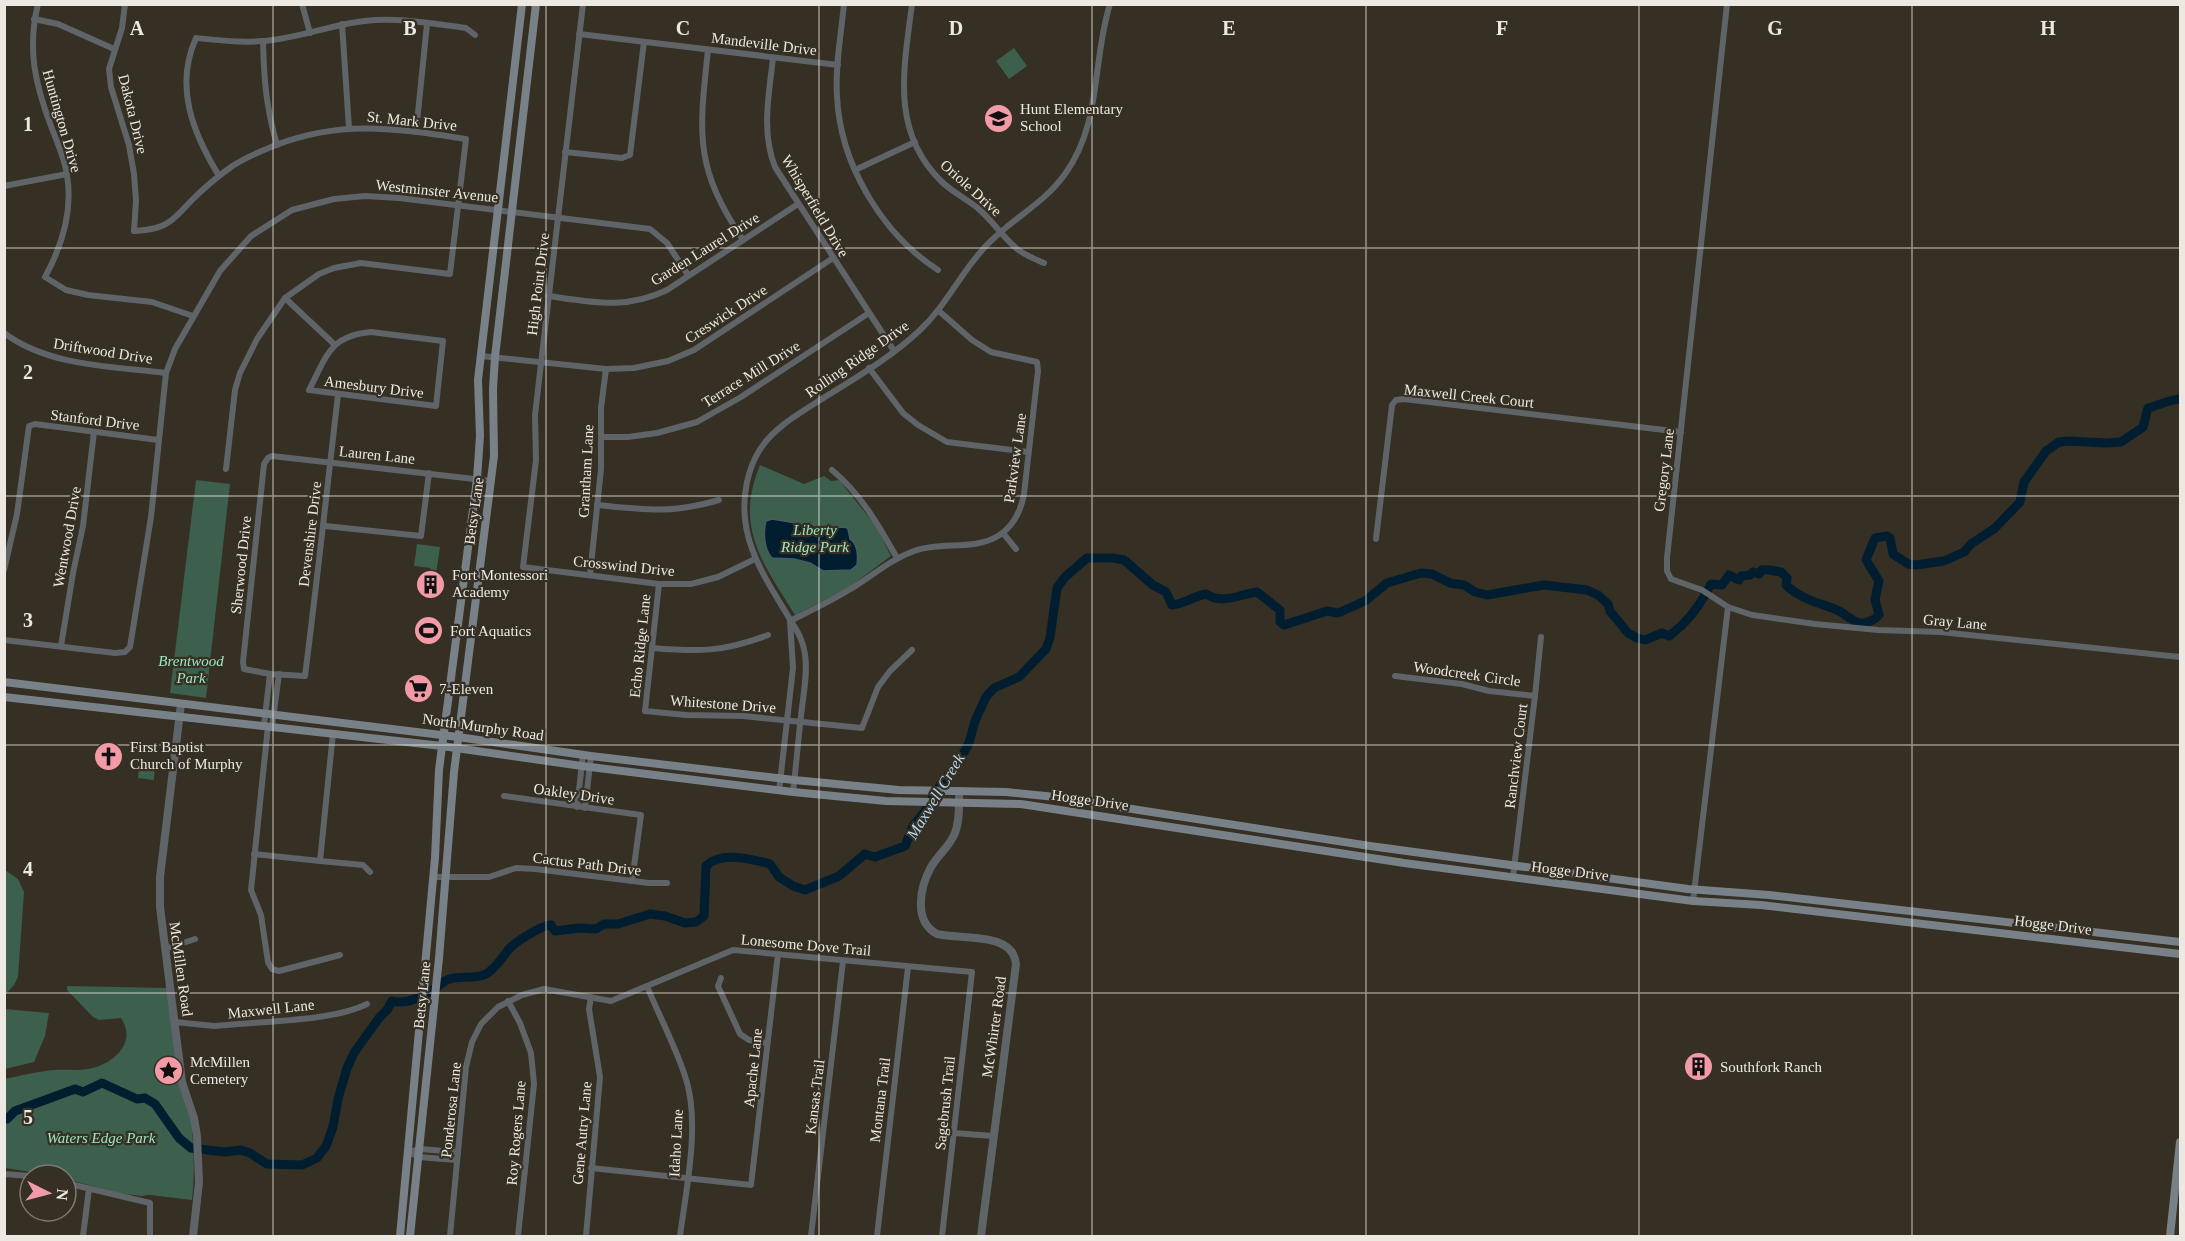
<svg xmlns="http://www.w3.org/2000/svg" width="2185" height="1241" font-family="'Times New Roman',serif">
  <rect width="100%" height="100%" fill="#352f24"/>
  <g fill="#3c5f4e">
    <polygon points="1014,48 1027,66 1009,79 996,61"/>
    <path d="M760 465 804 484 824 476 831 481 839 480 876 526 891 556 845 590 795 615C763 563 734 528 760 465Z"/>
    <polygon points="196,480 230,484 206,698 170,693"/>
    <polygon points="417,544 440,547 436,574 430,573 430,568 414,566"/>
    <polygon points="140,760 155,761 154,780 138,778"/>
    <polygon points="5,870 18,879 24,892 18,977 14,985 5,995"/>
    <path d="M67 986 168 988C180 1057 200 1129 192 1200L150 1195 141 1196 119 1193 66 1179V1175H50L5 1168 4 1079C21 1076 38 1071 55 1070 66 1069 77 1071 88 1069 112 1065 138 1043 121 1018L99 1020 93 1017 67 990Z"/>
    <polygon points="5,1009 49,1013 45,1036 34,1062 5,1069"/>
  </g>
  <path fill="#001e2f" stroke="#475b65" stroke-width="1.5" d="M772 519 802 524 810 523 818 528 845 527 848 529 850 539C858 544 858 557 857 565L851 570 823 571 810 563 794 559 772 558C764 550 763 532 766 521Z"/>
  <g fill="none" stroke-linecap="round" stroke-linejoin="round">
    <path stroke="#001e2f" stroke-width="9" d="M4 1118 7 1119 15 1111 75 1089 83 1092 102 1083 137 1099 145 1098 155 1104 179 1138 191 1148 225 1152 241 1150 250 1153 267 1164 302 1165 317 1158 326 1146 333 1127 338 1099 347 1068 354 1053 379 1018 387 1010 392 1001C406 1005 422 997 434 989 439 986 444 980 450 979 462 975 474 980 486 974 496 968 501 959 508 950 515 942 540 926 551 925L555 931 579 928 596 929 604 924H618L650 914 665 916 685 923 696 922 704 916 706 866C721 851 751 859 770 864L779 877 793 886 805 890 839 876 865 854 875 857 905 846 913 826 925 811 942 782 956 767 969 743 975 721 986 697 994 688 1019 677 1046 649 1050 638 1057 588 1065 577 1087 558H1113L1124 560 1153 585 1166 592 1172 605C1184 604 1194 596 1206 594 1223 605 1240 594 1257 592L1280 610V622L1284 625 1327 611 1338 613 1365 601 1387 583 1421 573 1432 574 1450 583 1464 585 1475 592 1487 595 1544 585 1587 590 1598 595 1608 604 1610 611 1628 633 1637 638 1645 640 1662 633 1669 636C1687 623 1701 604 1711 584L1722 585 1729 575 1739 580 1741 576 1750 575 1753 572 1759 574 1762 570C1769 569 1774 571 1781 572L1787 578 1786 585C1800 599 1820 603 1837 610 1844 613 1851 620 1857 622 1864 625 1875 620 1879 615L1875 599 1879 581 1866 560 1875 538 1887 536 1890 538 1893 554 1908 564 1916 565 1944 561 1964 552 1971 544 1995 528 2020 502 2024 482 2046 451 2059 442 2068 441 2106 443 2121 442 2143 427 2148 408C2160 405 2168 400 2180 399"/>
    <g stroke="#5f6468" stroke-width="6">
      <path d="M38 4C27 49 35 84 51 126 57 142 65 159 67 175 73 211 62 246 45 277L66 290 88 295 152 302 193 316"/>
      <path d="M125 4 122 28 109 69 111 87 129 145 134 174 136 201 134 231C146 230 159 229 169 222 178 216 185 207 192 200 204 188 217 177 231 167 244 158 261 151 276 145 344 119 397 129 466 139L450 274 361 263 334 268 319 274 285 298 257 339 240 373 235 390 226 469"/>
      <polyline points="302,4 310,33"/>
      <polyline points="583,4 535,415 536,460 523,567 659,584 691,584 718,577 755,559"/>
      <path d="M844 4C841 35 835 66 837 96 840 164 882 234 938 270"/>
      <path d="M912 4C904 68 890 131 941 181 953 193 969 200 981 211 994 223 1003 237 1016 248 1024 255 1035 259 1044 263"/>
      <polyline points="34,19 58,24 114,49"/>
      <polyline points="342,24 349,128"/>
      <polyline points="579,34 838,65"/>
      <path d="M263 41C264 80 266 107 277 145"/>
      <path d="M708 50C699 134 694 167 743 240"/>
      <path d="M773 58C769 95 761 131 775 167L894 351"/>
      <polyline points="416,132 427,24"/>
      <polyline points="565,152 622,158 630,155 644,42"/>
      <polyline points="855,170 915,142"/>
      <path d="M219 176C193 133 174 87 196 38 224 41 251 44 279 39 308 35 335 24 365 21 398 17 433 24 466 28L475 35"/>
      <polyline points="4,186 67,174"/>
      <path d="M548 296C592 302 626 310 667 290L798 204"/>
      <polyline points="285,298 334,344"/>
      <path d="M371 332 443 341 436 406 309 390C327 356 329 336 371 332Z"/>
      <path d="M4 333C50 367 112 366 166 373"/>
      <polyline points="481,356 606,369 634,368 668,361 694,350 833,258"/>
      <polyline points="869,368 903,413 918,425 947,442 1028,452"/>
      <path d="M338 395C327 489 317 582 305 676L270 674 244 669 243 662 264 464 268 458 272 456C345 464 418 472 492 481"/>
      <polyline points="601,437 628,437 657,433 697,422 741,397 869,313"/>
      <path d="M832 470C861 494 879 526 897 558"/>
      <path d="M597 505C645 510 672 514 719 500"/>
      <polyline points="325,526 421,536 429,473"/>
      <polyline points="1003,533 1016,549"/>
      <polyline points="1376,539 1392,405 1396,400 1404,399 1681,432"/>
      <polyline points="4,570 17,514 29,426 35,424 158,440"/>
      <polyline points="590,575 601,469 601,408 606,369"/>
      <polyline points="659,584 645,711 686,715 743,716 862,728 878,687 890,671 912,650"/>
      <polyline points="1728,607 1752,615 1815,624 1878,630 1940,632 2180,657"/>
      <path d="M790 621C810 611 829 602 847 591 870 578 889 560 914 551 941 541 973 551 998 536 1014 526 1021 511 1024 494L1038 371 1037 362 991 352 972 340 939 311"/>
      <polyline points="4,640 115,653 125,652 130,647 151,517 166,373 175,349 220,271 251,236 292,210 334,199 365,196 399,198 650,229 667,243 688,275"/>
      <polyline points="61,646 73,573 83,526 94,432"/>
      <path d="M652 648C699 652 724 652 768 635"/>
      <polyline points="1395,676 1462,684 1489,691 1535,696"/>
      <polyline points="264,725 270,674"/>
      <polyline points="268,726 251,890 261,915 268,962 272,969 279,971 340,955"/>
      <polyline points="272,726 279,674"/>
      <polyline points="779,791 793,668 790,621"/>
      <path d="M793 792C796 767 798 742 801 716 803 696 808 674 805 654 802 635 794 627 785 611 760 570 736 533 747 482 749 473 754 459 759 451 772 429 797 415 817 402 852 380 889 359 919 331 946 306 960 274 984 248 1009 220 1043 205 1065 174 1102 123 1092 61 1110 4"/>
      <polyline points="504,796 641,815 632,881"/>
      <polyline points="577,807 583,755"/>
      <polyline points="585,808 591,756"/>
      <polyline points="254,854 320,861 333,733"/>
      <polyline points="320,861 363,865 370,872"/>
      <polyline points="433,877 489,877 516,868 535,869 649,883 667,883"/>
      <polyline points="1513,877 1535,696 1541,637"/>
      <polyline points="1693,901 1728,607 1702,590 1671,579 1667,571 1667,558 1727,4"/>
      <polyline points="165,949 195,939"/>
      <polyline points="721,978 718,986 740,1034 749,1040 767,1043"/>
      <path d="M647 986C659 1016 675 1045 685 1076 701 1121 686 1190 680 1236"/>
      <polyline points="508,1001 520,1023 531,1053 534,1084 518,1236"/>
      <path d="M175 1022 214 1026 227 1025C267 1021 333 1021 367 1004"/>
      <polyline points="954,1133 993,1136"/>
      <polyline points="409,1152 418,1157 457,1160"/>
      <polyline points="409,1152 419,1149 458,1152"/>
      <polyline points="591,1168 751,1185 778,954"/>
      <polyline points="4,1174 30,1176"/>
      <polyline points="66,1183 150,1203 150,1236"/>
      <polyline points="83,1236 89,1189"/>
      <polyline points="450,1236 466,1067 472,1042 481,1024 498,1007 522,995 544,989 611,1001 733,950 972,972 942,1236"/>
      <polyline points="586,1236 600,1077 589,1009 591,997"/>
      <polyline points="811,1236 843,961"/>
      <polyline points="877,1236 908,967"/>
    </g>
    <g stroke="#5f6468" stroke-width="8">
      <polyline points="181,704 160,877 160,907 182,1082 194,1118 197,1136 199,1182 193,1236"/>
      <path d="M959 791C959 804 960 820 955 833 950 846 938 855 931 867 920 887 913 921 937 934 961 940 1013 931 1016 964L981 1236"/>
    </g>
    <g stroke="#798188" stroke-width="8">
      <polyline points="4,682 458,737 591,756 794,780 899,790 1006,792 1055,797 1370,846 1688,889 1769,895 2180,942"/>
      <polyline points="4,697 442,746 582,766 793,792 886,801 1021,804 1404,863 1693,901 1761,905 2180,954"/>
      <polyline points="400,1236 435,858 439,770 477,479 480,436 478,380 522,4"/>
      <polyline points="410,1236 439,958 454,772 494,456 493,389 495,357 536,4"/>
      <polyline points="2170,1236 2180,1142"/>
    </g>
  </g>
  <path fill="none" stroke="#ede9e2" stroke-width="1.5" stroke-opacity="0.55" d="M273 4V1236M546 4V1236M819 4V1236M1092 4V1236M1366 4V1236M1639 4V1236M1912 4V1236M4 248H2180M4 496H2180M4 745H2180M4 993H2180"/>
  <defs>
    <symbol id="school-disc" viewBox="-11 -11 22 22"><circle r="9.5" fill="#f39aa7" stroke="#352f24"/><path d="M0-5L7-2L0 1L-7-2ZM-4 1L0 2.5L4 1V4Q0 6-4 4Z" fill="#111"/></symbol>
    <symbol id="building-disc" viewBox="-11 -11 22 22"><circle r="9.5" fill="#f39aa7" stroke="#352f24"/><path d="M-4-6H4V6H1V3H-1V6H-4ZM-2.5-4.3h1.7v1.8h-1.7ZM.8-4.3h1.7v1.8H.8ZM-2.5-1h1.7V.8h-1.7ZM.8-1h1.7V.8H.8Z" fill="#111"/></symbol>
    <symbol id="stadium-disc" viewBox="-11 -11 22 22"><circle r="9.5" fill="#f39aa7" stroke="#352f24"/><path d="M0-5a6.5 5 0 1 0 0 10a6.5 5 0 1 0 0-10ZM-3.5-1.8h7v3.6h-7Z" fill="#111"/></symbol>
    <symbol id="supermarket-disc" viewBox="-11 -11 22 22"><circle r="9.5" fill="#f39aa7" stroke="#352f24"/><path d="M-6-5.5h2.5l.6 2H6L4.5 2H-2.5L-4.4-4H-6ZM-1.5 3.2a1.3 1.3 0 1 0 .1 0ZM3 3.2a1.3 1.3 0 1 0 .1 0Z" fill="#111"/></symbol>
    <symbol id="church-disc" viewBox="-11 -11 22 22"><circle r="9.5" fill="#f39aa7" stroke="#352f24"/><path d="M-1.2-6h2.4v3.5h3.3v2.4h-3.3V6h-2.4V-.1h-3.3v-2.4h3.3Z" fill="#111"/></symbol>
    <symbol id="sight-disc" viewBox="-11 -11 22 22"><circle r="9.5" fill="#f39aa7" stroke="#352f24"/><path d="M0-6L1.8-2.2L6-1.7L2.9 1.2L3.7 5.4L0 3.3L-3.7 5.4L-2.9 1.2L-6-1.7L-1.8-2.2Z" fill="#111"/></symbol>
  </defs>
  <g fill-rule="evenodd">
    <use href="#school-disc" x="982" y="102" width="33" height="33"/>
    <use href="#building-disc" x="414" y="568" width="33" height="33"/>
    <use href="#stadium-disc" x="412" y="614" width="33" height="33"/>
    <use href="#supermarket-disc" x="402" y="672" width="33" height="33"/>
    <use href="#church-disc" x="92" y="740" width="33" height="33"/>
    <use href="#building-disc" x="1682" y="1050" width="33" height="33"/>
    <use href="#sight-disc" x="152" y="1054" width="33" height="33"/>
  </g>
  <g text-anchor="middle" stroke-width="4.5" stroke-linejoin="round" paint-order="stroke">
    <g font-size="15" fill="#ede9e2" stroke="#352f24">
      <text transform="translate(764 44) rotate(7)" y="5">Mandeville Drive</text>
      <text transform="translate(133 114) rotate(76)" y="5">Dakota Drive</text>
      <text transform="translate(62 121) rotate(74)" y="5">Huntington Drive</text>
      <text transform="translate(412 121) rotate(6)" y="5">St. Mark Drive</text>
      <text transform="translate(971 188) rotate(42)" y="5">Oriole Drive</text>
      <text transform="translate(437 191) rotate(6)" y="5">Westminster Avenue</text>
      <text transform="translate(815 206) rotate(59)" y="5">Whisperfield Drive</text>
      <text transform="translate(705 249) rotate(-32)" y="5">Garden Laurel Drive</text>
      <text transform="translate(538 284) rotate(-83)" y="5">High Point Drive</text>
      <text transform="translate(726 314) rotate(-33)" y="5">Creswick Drive</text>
      <text transform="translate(103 351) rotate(9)" y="5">Driftwood Drive</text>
      <text transform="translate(857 359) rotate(-35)" y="5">Rolling Ridge Drive</text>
      <text transform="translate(751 374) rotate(-32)" y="5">Terrace Mill Drive</text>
      <text transform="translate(374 387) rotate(7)" y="5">Amesbury Drive</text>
      <text transform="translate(1469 396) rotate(6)" y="5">Maxwell Creek Court</text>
      <text transform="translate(95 420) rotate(7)" y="5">Stanford Drive</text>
      <text transform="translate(377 455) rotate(6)" y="5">Lauren Lane</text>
      <text transform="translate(1015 458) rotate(-82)" y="5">Parkview Lane</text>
      <text transform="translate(1664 470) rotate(-83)" y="5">Gregory Lane</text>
      <text transform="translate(586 471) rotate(-87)" y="5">Grantham Lane</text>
      <text transform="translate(474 511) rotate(-82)" y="5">Betsy Lane</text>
      <text transform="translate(310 534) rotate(-83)" y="5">Devenshire Drive</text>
      <text transform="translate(67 537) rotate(-80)" y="5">Wentwood Drive</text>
      <text transform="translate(241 565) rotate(-84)" y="5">Sherwood Drive</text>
      <text transform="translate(624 566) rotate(6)" y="5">Crosswind Drive</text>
      <text transform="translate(1955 622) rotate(5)" y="5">Gray Lane</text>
      <text transform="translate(640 646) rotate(-84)" y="5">Echo Ridge Lane</text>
      <text transform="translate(1467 674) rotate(8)" y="5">Woodcreek Circle</text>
      <text transform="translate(723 704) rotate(4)" y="5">Whitestone Drive</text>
      <text transform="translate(483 727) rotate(8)" y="5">North Murphy Road</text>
      <text transform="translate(1516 756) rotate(-83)" y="5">Ranchview Court</text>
      <text transform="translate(574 794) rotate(8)" y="5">Oakley Drive</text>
      <text transform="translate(1090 800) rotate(8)" y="5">Hogge Drive</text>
      <text transform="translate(587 864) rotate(7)" y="5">Cactus Path Drive</text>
      <text transform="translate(1570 871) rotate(7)" y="5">Hogge Drive</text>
      <text transform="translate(2053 925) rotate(7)" y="5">Hogge Drive</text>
      <text transform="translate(806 945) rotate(5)" y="5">Lonesome Dove Trail</text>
      <text transform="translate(181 969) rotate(82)" y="5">McMillen Road</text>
      <text transform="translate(422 995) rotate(-84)" y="5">Betsy Lane</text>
      <text transform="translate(271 1009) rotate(-6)" y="5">Maxwell Lane</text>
      <text transform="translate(994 1027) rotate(-82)" y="5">McWhirter Road</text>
      <text transform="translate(753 1068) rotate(-84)" y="5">Apache Lane</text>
      <text transform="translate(815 1097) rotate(-83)" y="5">Kansas Trail</text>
      <text transform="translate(880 1100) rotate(-83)" y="5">Montana Trail</text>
      <text transform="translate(945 1103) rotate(-84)" y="5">Sagebrush Trail</text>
      <text transform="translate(451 1110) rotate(-84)" y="5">Ponderosa Lane</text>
      <text transform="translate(516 1133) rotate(-85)" y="5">Roy Rogers Lane</text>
      <text transform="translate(582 1133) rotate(-85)" y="5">Gene Autry Lane</text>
      <text transform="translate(676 1143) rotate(-87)" y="5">Idaho Lane</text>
    </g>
    <g font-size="15" fill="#ede9e2" stroke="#352f24" text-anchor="start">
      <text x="1020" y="114">Hunt Elementary<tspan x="1020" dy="17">School</tspan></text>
      <text x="452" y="580">Fort Montessori<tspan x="452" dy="17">Academy</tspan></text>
      <text x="450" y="636">Fort Aquatics</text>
      <text x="439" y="694">7-Eleven</text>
      <text x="130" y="752">First Baptist<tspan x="130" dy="17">Church of Murphy</tspan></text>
      <text x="190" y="1067">McMillen<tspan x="190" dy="17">Cemetery</tspan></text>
      <text x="1720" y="1072">Southfork Ranch</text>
    </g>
    <g font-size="15" font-style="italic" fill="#9be6c0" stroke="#352f24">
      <text x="815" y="535">Liberty<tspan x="815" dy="17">Ridge Park</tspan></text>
      <text x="191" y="666">Brentwood<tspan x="191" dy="17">Park</tspan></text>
      <text x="101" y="1143">Waters Edge Park</text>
    </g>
    <g font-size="16" font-style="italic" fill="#b4dcf5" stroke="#352f24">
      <text transform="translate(935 796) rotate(-59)" y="6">Maxwell Creek</text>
    </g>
  </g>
  <g font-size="20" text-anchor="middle" font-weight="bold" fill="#ede9e2" stroke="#352f24" stroke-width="4.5" stroke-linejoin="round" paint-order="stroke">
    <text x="137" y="35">A</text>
    <text x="410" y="35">B</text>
    <text x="683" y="35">C</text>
    <text x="956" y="35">D</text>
    <text x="1229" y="35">E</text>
    <text x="1502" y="35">F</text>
    <text x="1775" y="35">G</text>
    <text x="2048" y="35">H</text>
    <text x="28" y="131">1</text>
    <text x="28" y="379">2</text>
    <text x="28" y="627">3</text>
    <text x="28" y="876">4</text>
    <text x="28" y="1124">5</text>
  </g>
  <rect width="2185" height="1241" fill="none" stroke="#ede9e2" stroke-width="12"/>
  <g transform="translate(48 1193) rotate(96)"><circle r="28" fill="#352f24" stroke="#7f7970" stroke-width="1.5"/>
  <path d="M0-4.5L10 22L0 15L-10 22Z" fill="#f39aa7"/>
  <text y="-9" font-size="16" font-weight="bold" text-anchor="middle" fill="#ede9e2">N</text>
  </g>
</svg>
